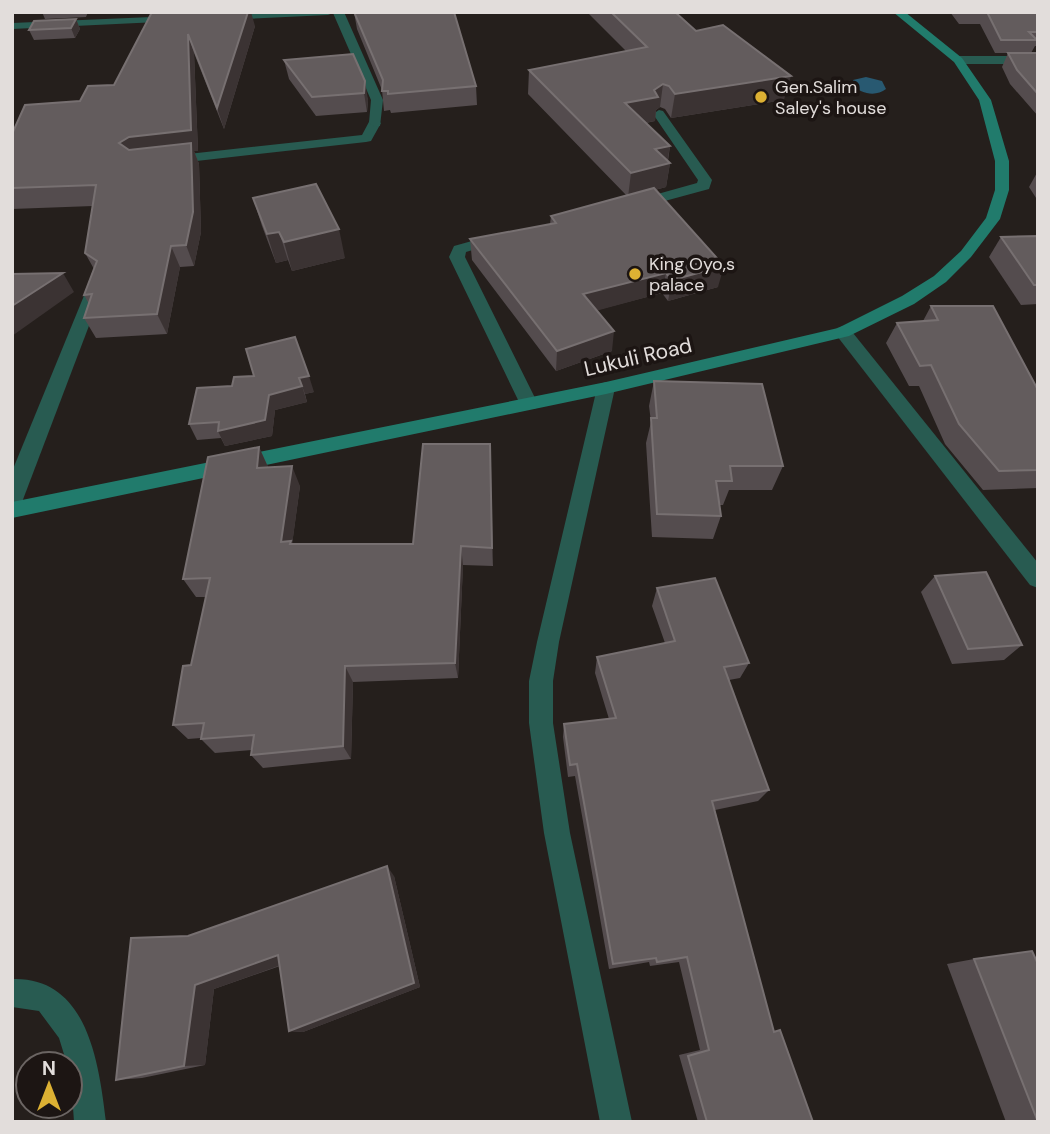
<svg xmlns="http://www.w3.org/2000/svg" width="1050" height="1134" font-family="'DM Sans',sans-serif">
  <rect width="100%" height="100%" fill="#251f1c"/>
  <path fill="#285971" d="M866 77 882 81 886 89C876 97 861 94 852 85L853 80Z"/>
  <g fill="none" stroke-linecap="round" stroke-linejoin="round">
    <g fill="#285b51" fill-rule="evenodd">
      <polygon points="375,119 381,123 371,141 366,142 170,164 163,160 170,156 362,135 370,120"/>
      <polygon points="98,276 106,281 19,510 12,512 13,469 90,281"/>
    </g>
    <g fill="#285b51" fill-rule="evenodd">
      <polygon points="255,12 344,12 383,100 380,126 375,127 369,123 371,100 333,13 328,15 224,20 219,17 224,14"/>
      <polygon points="175,16 179,17 179,21 12,29 12,23"/>
      <polygon points="1038,56 1038,64 958,64 952,60 958,56"/>
      <polygon points="659,110 663,111 712,180 709,189 639,208 629,208 627,205 629,202 697,183 698,180 653,114"/>
      <polygon points="497,234 504,238 502,241 466,252 465,257 538,404 535,409 523,409 520,404 449,257 454,246"/>
      <polygon points="843,326 849,328 1038,563 1038,588 1030,585 837,336 835,332 837,328"/>
      <polygon points="606,382 612,384 615,388 559,642 553,681 553,723 570,833 632,1122 600,1122 544,833 529,723 529,681 537,642 597,388 600,384"/>
      <path d="M12 979C88 976 99 1064 106 1122H74L70 1064H67L59 1038 39 1011 12 1007Z"/>
    </g>
    <polygon fill="#217b6c" fill-rule="evenodd" points="893,12 905,12 962,58 991,100 1009,161 1009,190 1000,219 971,257 946,282 914,304 849,336 606,394 12,518 12,502 606,382 838,328 902,296 934,276 961,251 986,218 995,190 995,161 979,100 954,62"/>
  </g>
  <g fill="#544c4e">
    <polygon points="42,12 88,12 86,17 45,19"/>
    <polygon points="152,12 255,26 224,129 194,53 198,151 194,151 199,164 201,232 194,266 180,267 167,334 96,338 84,318 89,304 84,295 94,269 85,253 93,206 12,209 12,134 114,85"/>
    <polygon points="354,12 476,86 477,105 391,113 390,110 384,111 382,90 357,29"/>
    <polygon points="587,12 675,12 696,31 784,100 671,118 665,109 660,107 656,110 655,121 646,123 670,146 668,161 670,163 666,187 655,190 718,287 668,301 662,293 597,310 612,351 556,371 472,260 470,239 550,224 551,216 627,196 528,94 529,70 626,51"/>
    <polygon points="950,12 1038,12 1038,46 1035,46 1031,53 1038,53 1038,116 1010,84 1002,67 1008,53 995,53 980,24 959,24"/>
    <polygon points="76,19 80,29 75,38 34,40 29,30"/>
    <polygon points="353,54 368,100 367,112 316,116 289,79 284,60"/>
    <polygon points="1038,171 1038,201 1029,187"/>
    <polygon points="253,198 345,258 292,271 288,260 276,263 262,226"/>
    <polygon points="1038,236 1038,304 1021,305 989,257 1001,237"/>
    <polygon points="931,306 1038,390 1038,488 983,490 945,444 919,386 909,386 886,343 897,323 923,321"/>
    <polygon points="246,349 314,392 305,394 307,402 275,410 272,436 225,446 221,438 197,440 189,424 232,386 254,376"/>
    <polygon points="654,381 783,466 772,490 729,490 723,505 719,505 721,516 713,539 652,537 646,443 651,422 649,406"/>
    <polygon points="490,444 493,566 463,565 458,678 353,682 351,759 263,768 251,755 252,750 215,753 201,739 201,738 188,739 173,725 191,665 206,597 196,597 183,579 259,447 268,467 300,486 292,544 413,544"/>
    <polygon points="935,576 1022,645 1004,660 952,664 921,592"/>
    <polygon points="657,588 749,663 740,678 729,680 769,790 758,801 715,810 773,1031 780,1030 813,1122 698,1122 679,1055 700,1050 679,962 650,966 649,962 609,969 575,776 568,777 563,737 564,724 609,719 595,673 597,657 665,643 652,606"/>
    <polygon points="394,876 420,987 303,1032 289,1031 280,966 214,989 205,1065 142,1078 116,1080 188,936"/>
    <polygon points="974,959 1038,1122 1006,1122 947,964"/>
  </g>
  <g fill="#3b3333">
    <polygon points="248,12 251,12 255,26 224,129 217,108"/>
    <polygon points="76,19 80,29 75,38 71,28"/>
    <polygon points="188,34 194,53 198,151 194,151 199,164 201,232 194,266 186,245 138,157 119,143 129,137"/>
    <polygon points="791,76 784,100 671,118 675,94"/>
    <polygon points="365,81 368,100 367,112 364,93"/>
    <polygon points="663,84 660,107 656,110 655,121 622,127 625,103 654,90"/>
    <polygon points="670,146 667,163 670,163 666,187 628,197 631,173 655,149"/>
    <polygon points="339,229 345,258 292,271 284,242"/>
    <polygon points="279,232 288,260 276,263 267,234"/>
    <polygon points="171,246 180,267 167,334 157,314"/>
    <polygon points="724,266 718,287 668,301 672,280"/>
    <polygon points="63,273 74,292 12,336 12,306"/>
    <polygon points="666,273 662,293 581,315 583,294"/>
    <polygon points="614,331 612,351 556,371 557,351"/>
    <polygon points="309,376 314,392 305,394 299,378"/>
    <polygon points="302,386 307,402 275,410 272,436 225,446 218,431 269,395"/>
    <polygon points="490,444 491,465 493,566 492,548"/>
    <polygon points="259,447 268,467 257,468"/>
    <polygon points="292,466 300,486 292,545 281,542"/>
    <polygon points="461,546 463,565 458,678 455,663"/>
    <polygon points="345,666 353,682 351,759 343,746"/>
    <polygon points="387,866 394,876 420,987 303,1032 289,1031"/>
    <polygon points="278,955 292,961 214,989 205,1065 184,1066 195,985"/>
  </g>
  <g fill="#635c5d" stroke="#777071" stroke-width="2">
    <polygon points="152,12 248,12 217,108 188,34 191,130 129,137 119,143 129,150 191,143 193,212 186,245 171,246 157,314 84,318 92,294 84,295 97,261 85,253 96,185 12,188 12,134 25,105 80,101 88,86 114,85"/>
    <polygon points="354,12 454,12 476,86 388,94 388,91 382,91 383,80"/>
    <polygon points="611,12 675,12 696,31 723,25 791,76 675,94 669,86 663,84 654,90 658,97 625,103 670,146 655,149 670,163 631,173 529,70 647,47"/>
    <polygon points="987,12 1038,12 1038,32 1029,32 1037,40 1001,40"/>
    <polygon points="76,19 71,28 29,30 34,21"/>
    <polygon points="1008,53 1038,53 1038,94 1017,70"/>
    <polygon points="353,54 365,81 364,93 312,97 284,60"/>
    <polygon points="316,184 339,229 284,242 279,232 267,234 253,198"/>
    <polygon points="654,188 724,266 672,280 666,273 583,294 614,331 557,351 470,239 556,223 551,216"/>
    <polygon points="1038,236 1038,285 1034,285 1001,237"/>
    <polygon points="63,273 12,306 12,274"/>
    <polygon points="931,306 993,306 1038,390 1038,470 999,471 959,424 931,365 920,366 897,323 938,320"/>
    <polygon points="295,337 309,376 299,378 302,386 269,395 265,420 218,431 219,422 189,424 197,388 232,386 234,377 254,376 246,349"/>
    <polygon points="654,381 762,384 783,466 730,466 732,481 716,481 721,516 657,514 651,418 657,418"/>
    <polygon points="423,444 490,444 492,548 461,546 455,663 345,666 343,746 251,755 254,735 201,739 204,723 173,725 183,666 191,665 210,578 183,579 208,457 259,447 257,468 292,466 281,542 291,541 290,544 413,544"/>
    <polygon points="986,572 1022,645 968,649 935,576"/>
    <polygon points="715,578 749,663 724,667 769,790 712,801 774,1032 780,1030 813,1122 707,1122 688,1056 709,1050 687,957 657,962 656,958 613,964 577,764 570,765 564,724 616,718 597,657 675,641 657,588"/>
    <polygon points="387,866 414,983 289,1031 278,955 195,985 184,1066 116,1080 131,938 188,936"/>
    <polygon points="1032,951 1038,964 1038,1122 974,959"/>
  </g>
  <g fill="#ddb133" stroke="#1c1513" stroke-width="2.5">
    <circle cx="761" cy="97" r="7"/>
    <circle cx="635" cy="274" r="7"/>
  </g>
  <g text-anchor="middle" stroke-width="7" stroke-linejoin="round" paint-order="stroke">
    <g font-size="18" fill="#e2dddb" stroke="#1c1513" text-anchor="start">
      <text x="775" y="93">Gen.Salim<tspan x="775" dy="21">Saley's house</tspan></text>
      <text x="649" y="270">King Oyo,s<tspan x="649" dy="21">palace</tspan></text>
    </g>
    <g font-size="21" fill="#e2dddb" stroke="#1c1513">
      <text transform="translate(638 357) rotate(-13)" y="7">Lukuli Road</text>
    </g>
  </g>
  <rect width="1050" height="1134" fill="none" stroke="#e2dddb" stroke-width="28"/>
  <g transform="translate(49 1085)"><circle r="33" fill="#1c1513" stroke="#6b6563" stroke-width="2"/>
  <path d="M0-5L12 26L0 18L-12 26Z" fill="#ddb133"/>
  <text y="-10" font-size="19" font-weight="bold" text-anchor="middle" fill="#e2dddb">N</text>
  </g>
</svg>
